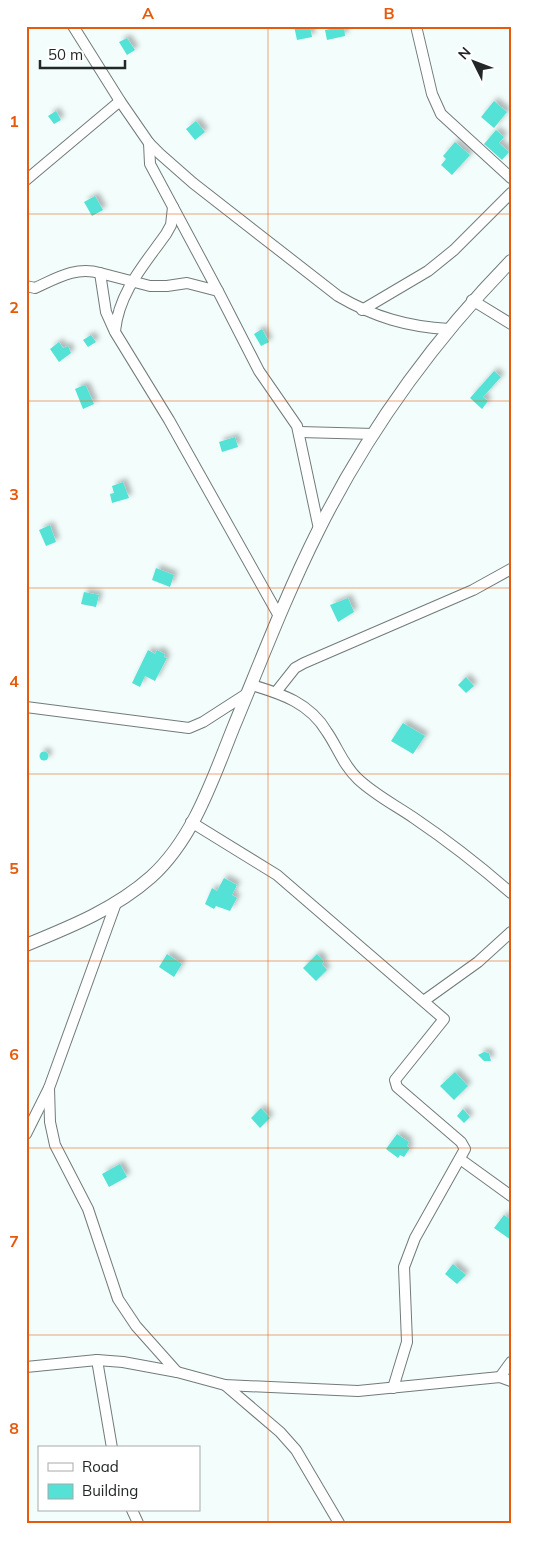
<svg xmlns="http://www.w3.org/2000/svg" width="537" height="1549" font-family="Mulish,sans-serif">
  <defs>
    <filter id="shadow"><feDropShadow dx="4" dy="-4" stdDeviation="2.5" flood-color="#0004"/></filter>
  </defs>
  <rect width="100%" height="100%" fill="#f3fefc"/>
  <g fill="#53e2d5" filter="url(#shadow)">
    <polygon points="294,26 310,26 312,37 297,40"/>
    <polygon points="344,26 345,36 327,40 325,30"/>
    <polygon points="127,38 135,50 127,55 119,42"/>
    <polygon points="494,101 507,112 494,128 481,117"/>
    <polygon points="56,111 61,120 54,124 48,116"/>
    <polygon points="196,121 205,132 195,140 186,129"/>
    <polygon points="496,130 504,137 499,143 509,152 502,160 484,144"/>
    <polygon points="455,142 470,155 452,175 441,165 446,159 443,156"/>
    <polygon points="95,196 103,210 92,216 84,202"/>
    <polygon points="262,329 269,342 261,346 254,334"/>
    <polygon points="91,335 96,342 88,347 83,340"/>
    <polygon points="59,342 63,348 68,346 71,353 59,362 50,349"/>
    <polygon points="494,371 501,377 483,397 488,401 482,409 470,398"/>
    <polygon points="82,386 86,386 94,404 83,409 75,389"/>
    <polygon points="235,437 238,447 222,452 219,442"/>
    <polygon points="123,482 129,498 112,503 110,494 114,493 112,486"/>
    <polygon points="50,525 56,542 46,546 39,530"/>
    <polygon points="156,568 174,575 170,587 152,580"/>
    <polygon points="84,592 99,595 96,607 81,604"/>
    <polygon points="348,598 354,612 338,622 330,605"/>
    <polygon points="148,650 155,654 157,650 165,654 164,657 167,658 155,681 145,676 140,687 132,683"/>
    <polygon points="466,677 474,686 466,693 458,685"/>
    <polygon points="403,723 425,736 413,754 391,741"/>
    <circle cx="44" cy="756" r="4.5"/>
    <polygon points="224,878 237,885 232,895 237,898 230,911 216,906 214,909 205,904 212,888 217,891"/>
    <polygon points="167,954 182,964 174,977 159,967"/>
    <polygon points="317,954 324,961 322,964 327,970 316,981 303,968"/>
    <polygon points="484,1052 489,1053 491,1061 484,1061 478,1055"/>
    <polygon points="455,1072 468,1086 454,1100 440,1086"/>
    <polygon points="261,1108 270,1118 260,1128 251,1118"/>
    <polygon points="463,1109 470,1117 464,1123 457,1116"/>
    <polygon points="397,1134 409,1142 407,1146 410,1148 404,1157 400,1155 398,1158 386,1149"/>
    <polygon points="120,1164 127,1177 109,1187 102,1174"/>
    <polygon points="504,1215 511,1220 511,1240 494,1228"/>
    <polygon points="453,1264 466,1275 457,1284 445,1274"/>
  </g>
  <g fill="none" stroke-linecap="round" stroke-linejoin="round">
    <defs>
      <g id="minor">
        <path d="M73 26 120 101 149 143 160 154 193 183 338 296C374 317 408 327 449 329"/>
        <polyline points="416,26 432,94 441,114 511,178"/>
        <polyline points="149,143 150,164 218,291 187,283 167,286 150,286 100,273 106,312 115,332 169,420 279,616"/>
        <polyline points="26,180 120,101"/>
        <path d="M26 286 35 288C57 278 76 266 100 273"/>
        <polyline points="218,291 259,371 297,426 319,529"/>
        <polyline points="472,300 511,324"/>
        <polyline points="362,310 428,271 454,250 511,193"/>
        <path d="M115 331C119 292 144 265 166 234L171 225 173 207"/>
        <polyline points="300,432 374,434"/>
        <path d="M252 685C282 694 310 703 327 732 338 748 343 765 358 779 375 795 395 805 414 818 448 841 480 866 511 893"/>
        <polyline points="276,692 295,668 304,663 473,590 511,569"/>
        <polyline points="26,707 189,728 203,722 248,693"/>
        <polyline points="191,822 277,875 444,1019 395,1080 397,1087 461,1142 465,1149 415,1238 404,1267 407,1342 393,1388"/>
        <polyline points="425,1000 478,962 511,932"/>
        <polyline points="49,1088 50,1122 55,1145 88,1209 118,1299 136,1326 177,1372"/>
        <polyline points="26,1134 49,1088 116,903"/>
        <polyline points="460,1159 511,1196"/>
        <polyline points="97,1360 112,1448"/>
        <polyline points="26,1367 97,1360 123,1362 177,1372 225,1385 358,1391 500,1377 511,1381"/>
        <polyline points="500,1377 511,1362"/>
        <polyline points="225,1385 280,1432 296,1450 339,1523"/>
        <polyline points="132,1510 138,1523"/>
      </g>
      <path id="tertiary" d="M26 945C70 927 115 909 151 877 194 838 213 778 234 726 261 661 286 595 318 531 367 433 434 340 511 261"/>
    </defs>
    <use href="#minor" stroke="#727b7a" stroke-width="12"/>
    <use href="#tertiary" stroke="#727b7a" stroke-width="14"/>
    <use href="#minor" stroke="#fff" stroke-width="10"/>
    <use href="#tertiary" stroke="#fff" stroke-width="12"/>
  </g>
  <path fill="none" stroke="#e8590c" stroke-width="1" stroke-opacity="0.55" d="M268 26V1523M26 214H511M26 401H511M26 588H511M26 774H511M26 961H511M26 1148H511M26 1335H511"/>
  <rect width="537" height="1549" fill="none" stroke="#ffffff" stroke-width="55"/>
  <rect x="38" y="1446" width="162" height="65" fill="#ffffff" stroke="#a7a9a9"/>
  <rect x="48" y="1463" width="25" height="8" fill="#ffffff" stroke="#a7a9a9"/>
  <text x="82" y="1472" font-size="15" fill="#232727">Road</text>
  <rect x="48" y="1484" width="25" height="15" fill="#53e2d5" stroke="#a7a9a9"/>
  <text x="82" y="1496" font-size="15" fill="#232727">Building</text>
  <g transform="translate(474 62) rotate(312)" stroke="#ffffff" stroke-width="4" paint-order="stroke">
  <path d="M0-4L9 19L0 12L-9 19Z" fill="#232727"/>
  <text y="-8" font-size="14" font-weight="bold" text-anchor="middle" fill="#232727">N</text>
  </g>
  <path d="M40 60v8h85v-8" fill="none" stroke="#232727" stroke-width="2.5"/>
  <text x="48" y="60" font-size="15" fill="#232727" stroke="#ffffff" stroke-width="4" paint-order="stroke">50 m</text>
  <rect x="28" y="28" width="482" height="1494" fill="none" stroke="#e8590c" stroke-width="2"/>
  <g font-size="16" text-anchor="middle" font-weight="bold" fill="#e8590c">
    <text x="148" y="19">A</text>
    <text x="389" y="19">B</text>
    <text x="14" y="127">1</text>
    <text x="14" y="313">2</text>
    <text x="14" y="500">3</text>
    <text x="14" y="687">4</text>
    <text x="14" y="874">5</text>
    <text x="14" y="1060">6</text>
    <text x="14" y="1247">7</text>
    <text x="14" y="1434">8</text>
  </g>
</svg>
